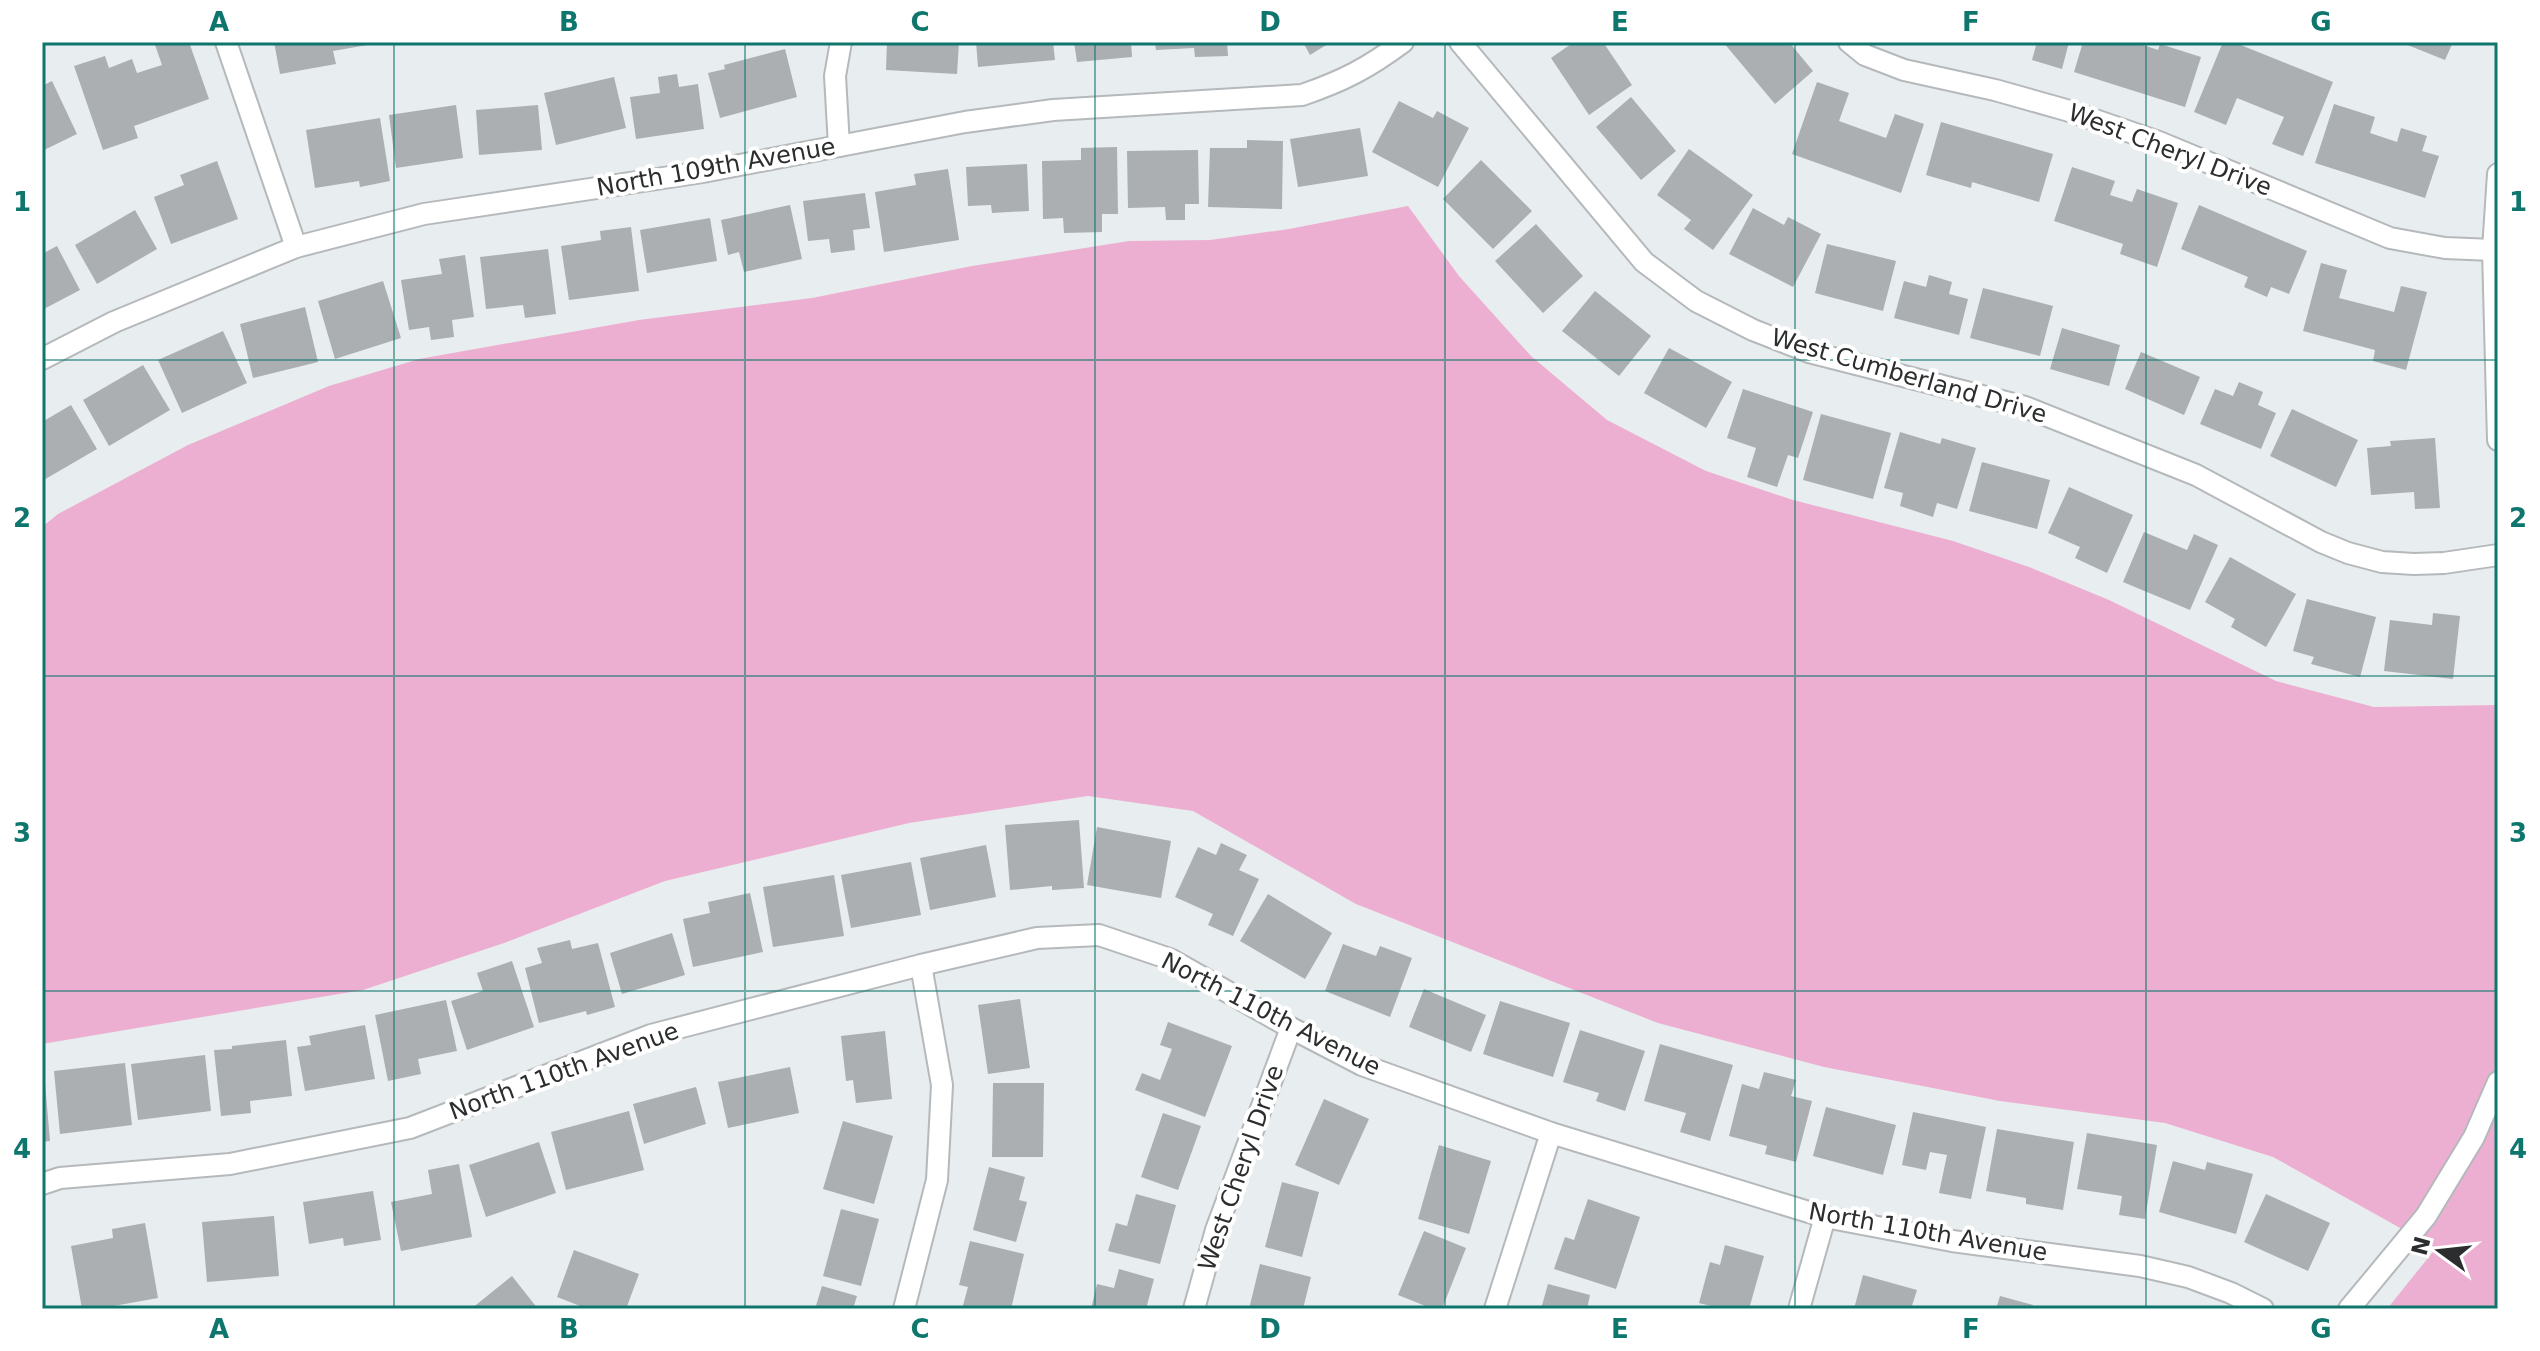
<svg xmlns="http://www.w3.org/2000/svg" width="2540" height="1351" font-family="'DejaVu Sans',sans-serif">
  <rect width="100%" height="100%" fill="#e8edef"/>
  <polygon fill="#edafd1" points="1408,206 1459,276 1531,356 1607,420 1706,471 1793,500 1953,541 2029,567 2109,600 2276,681 2374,707 2498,705 2498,1309 2387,1309 2436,1248 2273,1157 2165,1123 2000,1101 1824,1067 1658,1023 1356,904 1193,811 1088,796 909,823 665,881 507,942 363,990 42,1044 42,527 58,514 188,445 329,386 419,359 639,320 812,298 972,266 1129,241 1210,240 1289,229"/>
  <g fill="#abafb1">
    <polygon points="154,42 189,42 209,99 134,126 138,138 103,150 74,66 105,56 109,68 132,59 137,73 162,65"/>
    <polygon points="274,42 373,42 373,44 333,51 336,64 280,74"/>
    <polygon points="887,42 959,42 957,74 886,70"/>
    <polygon points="976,42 1053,42 1055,60 978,67"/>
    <polygon points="1074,42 1131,42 1132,57 1077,62"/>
    <polygon points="1155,42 1227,42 1228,56 1195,57 1194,48 1156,50"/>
    <polygon points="1303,42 1331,42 1310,55"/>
    <polygon points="1574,42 1603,42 1632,85 1589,115 1551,58"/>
    <polygon points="1723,42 1789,42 1813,71 1775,104"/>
    <polygon points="2037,42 2069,42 2062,69 2032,60"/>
    <polygon points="2083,42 2134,42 2158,50 2160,44 2201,57 2185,107 2074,72"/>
    <polygon points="2223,42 2233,42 2333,82 2303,156 2272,144 2284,117 2237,98 2226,125 2194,112"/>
    <polygon points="2400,42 2453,42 2445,60"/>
    <polygon points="785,49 797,97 720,118 708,73 725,69 724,65"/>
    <polygon points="677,74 679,87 698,84 704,129 636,139 630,97 660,93 658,77"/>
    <polygon points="614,77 626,128 556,145 544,93"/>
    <polygon points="52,81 77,134 42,151 42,86"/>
    <polygon points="1817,82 1849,93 1839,121 1886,138 1895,114 1924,124 1901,193 1792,154"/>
    <polygon points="1631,97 1676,151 1641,180 1596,127"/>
    <polygon points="1399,101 1433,118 1437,111 1469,128 1438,187 1372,152"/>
    <polygon points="2334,104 2375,117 2370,133 2397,142 2401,128 2427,136 2422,151 2439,156 2425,198 2315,163"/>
    <polygon points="456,105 463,158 396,168 389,115"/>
    <polygon points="538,105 542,150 479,155 476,110"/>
    <polygon points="380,118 390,181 360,187 359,181 315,188 306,130"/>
    <polygon points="1941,122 2053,154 2039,202 1972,182 1971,188 1926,175"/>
    <polygon points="1360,128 1368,176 1298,187 1290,139"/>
    <polygon points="1247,140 1283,141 1282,209 1208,207 1210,148 1247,148"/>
    <polygon points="1117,147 1118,214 1102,214 1102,232 1064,233 1063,218 1043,219 1042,161 1081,160 1081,148"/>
    <polygon points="1689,149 1753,195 1713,250 1684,229 1691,220 1657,195"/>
    <polygon points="1198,150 1199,204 1185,204 1185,220 1166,220 1165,207 1128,208 1127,151"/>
    <polygon points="1481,160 1532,211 1493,249 1443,199"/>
    <polygon points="217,161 238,219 171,244 154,197 184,185 180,175"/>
    <polygon points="1027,164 1029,211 992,213 991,205 968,206 966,167"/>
    <polygon points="2072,167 2115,181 2110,195 2132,202 2137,189 2178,203 2157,267 2120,254 2123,244 2054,221"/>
    <polygon points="948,169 959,240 884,252 875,192 916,185 914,174"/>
    <polygon points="865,193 870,228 853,230 855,250 831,253 829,239 808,241 803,201"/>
    <polygon points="790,205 802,259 744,272 739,252 728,255 721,220"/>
    <polygon points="2199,205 2307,251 2289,294 2271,287 2267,297 2244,287 2248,277 2181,249"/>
    <polygon points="1753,208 1784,225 1788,217 1821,234 1793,287 1729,254"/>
    <polygon points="135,210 157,249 97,284 75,245"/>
    <polygon points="710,218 717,261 647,273 640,230"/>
    <polygon points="1536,224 1583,276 1543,313 1495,261"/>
    <polygon points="631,227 639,291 569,300 561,246 601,240 600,231"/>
    <polygon points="1827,244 1896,261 1883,311 1815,293"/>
    <polygon points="57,246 80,290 42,310 42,254"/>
    <polygon points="548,249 556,314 525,318 523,305 486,309 480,257"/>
    <polygon points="465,255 474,317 452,320 454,337 431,340 429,327 409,330 401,280 442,274 439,259"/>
    <polygon points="2321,263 2347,270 2339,298 2394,312 2401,286 2427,292 2406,370 2373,361 2375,350 2303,331"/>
    <polygon points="1929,275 1952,282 1949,294 1968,299 1959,335 1894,318 1904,281 1926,287"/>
    <polygon points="383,281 401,338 335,359 318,301"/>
    <polygon points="1983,288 2053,306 2040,356 1970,338"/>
    <polygon points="1595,291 1651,336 1619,376 1562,331"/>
    <polygon points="305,307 318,362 253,378 240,324"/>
    <polygon points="2062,328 2120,345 2109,386 2050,369"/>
    <polygon points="223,331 247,383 182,413 158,360"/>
    <polygon points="1669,348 1732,382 1706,428 1644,393"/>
    <polygon points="2141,352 2200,377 2184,415 2125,389"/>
    <polygon points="143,365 170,410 109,446 83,400"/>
    <polygon points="2239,382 2263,392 2258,405 2276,413 2261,449 2200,424 2215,389 2233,396"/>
    <polygon points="1743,389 1813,412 1798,458 1788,455 1777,487 1747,477 1756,448 1727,438"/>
    <polygon points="71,405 97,449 42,481 42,422"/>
    <polygon points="2292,409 2358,440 2336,487 2270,456"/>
    <polygon points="1821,414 1891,433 1873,499 1803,480"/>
    <polygon points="1900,432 1940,444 1942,438 1976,448 1957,509 1937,503 1933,517 1900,506 1903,493 1884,488"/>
    <polygon points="2435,438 2440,508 2415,509 2414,492 2371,495 2367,448 2391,446 2390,441"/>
    <polygon points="1982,462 2050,480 2037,529 1969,511"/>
    <polygon points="2069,487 2133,515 2107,573 2075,558 2080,547 2048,533"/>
    <polygon points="2144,532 2187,550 2194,534 2218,545 2190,610 2123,582"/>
    <polygon points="2230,557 2296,594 2266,647 2231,627 2235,619 2205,602"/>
    <polygon points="2307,599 2376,617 2360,677 2311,664 2314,657 2293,651"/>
    <polygon points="2433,613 2460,616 2453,679 2384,671 2390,620 2432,625"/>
    <polygon points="1079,820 1084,888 1052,890 1052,886 1010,890 1005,825"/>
    <polygon points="1097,827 1171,841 1161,898 1087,885"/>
    <polygon points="1221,843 1247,855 1239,870 1259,879 1233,936 1208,925 1213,914 1175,897 1198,847 1216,855"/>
    <polygon points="986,845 996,897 930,910 920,858"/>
    <polygon points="911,862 921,915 851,928 841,875"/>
    <polygon points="834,875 844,936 773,947 763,887"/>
    <polygon points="750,893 763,952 693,967 683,919 710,913 708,902"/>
    <polygon points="1268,894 1332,933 1305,979 1240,941"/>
    <polygon points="672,933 685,975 622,994 610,953"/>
    <polygon points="570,940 572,949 598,943 615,1007 587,1015 586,1011 539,1023 525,968 542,963 537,948"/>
    <polygon points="1343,944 1376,956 1380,946 1412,958 1390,1017 1325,991"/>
    <polygon points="512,961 534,1027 467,1050 451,1001 483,991 477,973"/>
    <polygon points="1424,989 1486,1015 1471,1052 1409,1027"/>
    <polygon points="1020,999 1030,1068 988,1074 978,1005"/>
    <polygon points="446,1000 457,1051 418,1059 421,1074 388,1081 375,1015"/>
    <polygon points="1500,1001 1570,1023 1553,1077 1483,1054"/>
    <polygon points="1168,1022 1232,1046 1205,1117 1135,1090 1142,1073 1160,1080 1172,1049 1160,1045"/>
    <polygon points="365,1025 375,1079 305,1091 297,1047 311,1045 309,1036"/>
    <polygon points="1580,1030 1645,1051 1625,1111 1596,1101 1599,1093 1563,1082"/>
    <polygon points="885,1031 892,1099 856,1103 853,1080 846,1081 841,1036"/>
    <polygon points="286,1040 292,1096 250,1101 251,1113 221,1116 214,1050 232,1049 232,1046"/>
    <polygon points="1660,1044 1733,1065 1710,1141 1680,1132 1686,1113 1644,1101"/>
    <polygon points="205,1055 211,1111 138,1120 131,1064"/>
    <polygon points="125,1063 132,1125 60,1134 54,1071"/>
    <polygon points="790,1067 799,1113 728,1128 718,1082"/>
    <polygon points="1764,1072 1796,1080 1791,1096 1812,1101 1796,1162 1765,1154 1767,1146 1729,1136 1742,1084 1759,1089"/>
    <polygon points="42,1083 45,1083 50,1141 42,1142"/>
    <polygon points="993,1083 1044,1083 1043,1157 992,1157"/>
    <polygon points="696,1087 706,1124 644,1144 633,1104"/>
    <polygon points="1324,1099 1369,1119 1339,1185 1295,1165"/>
    <polygon points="1826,1107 1896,1125 1883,1175 1813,1156"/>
    <polygon points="629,1111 644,1170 566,1190 551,1132"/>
    <polygon points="1913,1112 1986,1127 1971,1199 1939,1193 1947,1155 1930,1152 1926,1170 1902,1165"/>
    <polygon points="1163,1113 1201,1126 1178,1190 1141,1177"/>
    <polygon points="843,1121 893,1136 874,1204 823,1189"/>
    <polygon points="1997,1129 2074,1142 2063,1210 2026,1204 2026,1198 1986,1191"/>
    <polygon points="2087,1133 2157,1145 2145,1219 2119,1215 2122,1196 2077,1189"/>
    <polygon points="539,1142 556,1193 486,1217 469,1165"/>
    <polygon points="1439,1145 1491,1161 1469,1234 1418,1219"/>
    <polygon points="2173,1161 2205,1170 2207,1162 2253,1174 2236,1234 2159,1212"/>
    <polygon points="459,1164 472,1237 401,1251 391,1202 432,1194 428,1170"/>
    <polygon points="989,1167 1025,1177 1019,1200 1027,1202 1016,1242 973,1230"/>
    <polygon points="1282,1182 1319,1192 1302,1257 1265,1247"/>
    <polygon points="373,1191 381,1240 344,1246 343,1238 309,1244 303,1202"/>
    <polygon points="1136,1194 1176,1205 1160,1264 1108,1251 1116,1223 1127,1226"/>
    <polygon points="2266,1194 2330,1223 2308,1271 2244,1242"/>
    <polygon points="1588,1199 1640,1217 1616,1289 1554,1269 1565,1237 1574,1240"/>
    <polygon points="841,1209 879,1219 861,1286 823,1276"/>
    <polygon points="274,1216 279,1276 207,1282 202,1222"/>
    <polygon points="145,1223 158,1298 97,1309 82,1309 71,1246 113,1238 112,1229"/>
    <polygon points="1424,1231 1466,1248 1442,1309 1433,1309 1398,1295"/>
    <polygon points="970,1241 1024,1254 1011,1309 962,1309 968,1287 959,1285"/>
    <polygon points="1725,1245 1764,1256 1749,1309 1723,1309 1699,1303 1710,1262 1720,1265"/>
    <polygon points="574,1250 639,1274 626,1309 588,1309 557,1297"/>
    <polygon points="1260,1264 1311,1277 1303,1309 1249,1309"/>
    <polygon points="1119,1269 1154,1279 1146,1309 1091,1309 1097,1284 1114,1288"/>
    <polygon points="1863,1275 1917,1290 1911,1309 1854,1309"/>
    <polygon points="512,1276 538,1309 471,1309"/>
    <polygon points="1548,1284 1590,1295 1587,1309 1541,1309"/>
    <polygon points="822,1286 857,1296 853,1309 815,1309"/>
    <polygon points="2000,1296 2033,1305 2032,1309 1996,1309"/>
  </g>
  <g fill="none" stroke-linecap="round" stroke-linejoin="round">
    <defs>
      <g id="street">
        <polyline points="226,42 296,247"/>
        <polyline points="1460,42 1644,262 1696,301 1753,330 1809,352 2025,407 2196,475 2321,542 2348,553 2382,562 2414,564 2444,563 2498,555"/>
        <polyline points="1849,42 1865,55 1904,70 1995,90 2066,110 2159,142 2390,238 2445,248 2493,250"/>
        <polyline points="839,146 835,76 841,42"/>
        <polyline points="2498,174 2493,250 2498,440"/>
        <path d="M42 359 114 322 296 247 424 214 703 172 965 122 1053 110 1302 95C1343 81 1368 68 1403 42"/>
        <polyline points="42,1184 60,1178 230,1164 410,1128 651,1035 921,965 1037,938 1099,935 1170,959 1291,1028 1362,1065 1551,1133 1825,1217 1952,1241 2140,1266 2188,1277 2231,1293 2263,1309"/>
        <polyline points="904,1309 937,1180 942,1085 921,965"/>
        <polyline points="1194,1309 1216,1230 1291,1028"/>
        <polyline points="1495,1309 1551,1133"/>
        <polyline points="1799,1309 1825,1217"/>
        <polyline points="2349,1309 2426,1216 2474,1137 2498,1082"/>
      </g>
    </defs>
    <use href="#street" stroke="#b5b9bb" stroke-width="24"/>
    <use href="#street" stroke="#fff" stroke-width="20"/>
  </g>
  <path fill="none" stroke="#0f766e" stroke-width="2" stroke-opacity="0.55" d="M394 42V1309M745 42V1309M1095 42V1309M1445 42V1309M1795 42V1309M2146 42V1309M42 360H2498M42 676H2498M42 991H2498"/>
  <g text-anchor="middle" stroke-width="8" stroke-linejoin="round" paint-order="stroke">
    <g font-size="24" fill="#2b2d2e" stroke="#fff">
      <text transform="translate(2170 150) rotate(21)" y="8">West Cheryl Drive</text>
      <text transform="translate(716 167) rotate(-10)" y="8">North 109th Avenue</text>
      <text transform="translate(1909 376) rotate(16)" y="8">West Cumberland Drive</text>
      <text transform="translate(1271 1014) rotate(27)" y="8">North 110th Avenue</text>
      <text transform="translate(564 1071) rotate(-20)" y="8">North 110th Avenue</text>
      <text transform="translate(1241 1168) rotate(-71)" y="8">West Cheryl Drive</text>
      <text transform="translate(1928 1232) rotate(10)" y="8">North 110th Avenue</text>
    </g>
  </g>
  <rect width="2540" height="1351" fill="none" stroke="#ffffff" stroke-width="88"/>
  <g transform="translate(2440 1251) rotate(285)" stroke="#ffffff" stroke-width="6" paint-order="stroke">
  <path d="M0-6L14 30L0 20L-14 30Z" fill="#2b2d2e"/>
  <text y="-12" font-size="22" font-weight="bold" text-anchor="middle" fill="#2b2d2e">N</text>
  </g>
  <rect x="44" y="44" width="2452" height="1263" fill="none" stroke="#0f766e" stroke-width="3"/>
  <g font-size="26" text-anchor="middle" font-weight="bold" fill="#0f766e">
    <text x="219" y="31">A</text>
    <text x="569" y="31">B</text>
    <text x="920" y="31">C</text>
    <text x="1270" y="31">D</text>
    <text x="1620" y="31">E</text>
    <text x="1971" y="31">F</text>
    <text x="2321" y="31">G</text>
    <text x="22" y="211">1</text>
    <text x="2518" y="211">1</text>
    <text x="22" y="527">2</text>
    <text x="2518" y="527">2</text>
    <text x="22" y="842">3</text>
    <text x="2518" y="842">3</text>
    <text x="22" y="1158">4</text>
    <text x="2518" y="1158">4</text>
    <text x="219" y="1338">A</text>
    <text x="569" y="1338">B</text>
    <text x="920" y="1338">C</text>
    <text x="1270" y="1338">D</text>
    <text x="1620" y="1338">E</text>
    <text x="1971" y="1338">F</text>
    <text x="2321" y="1338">G</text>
  </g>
</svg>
